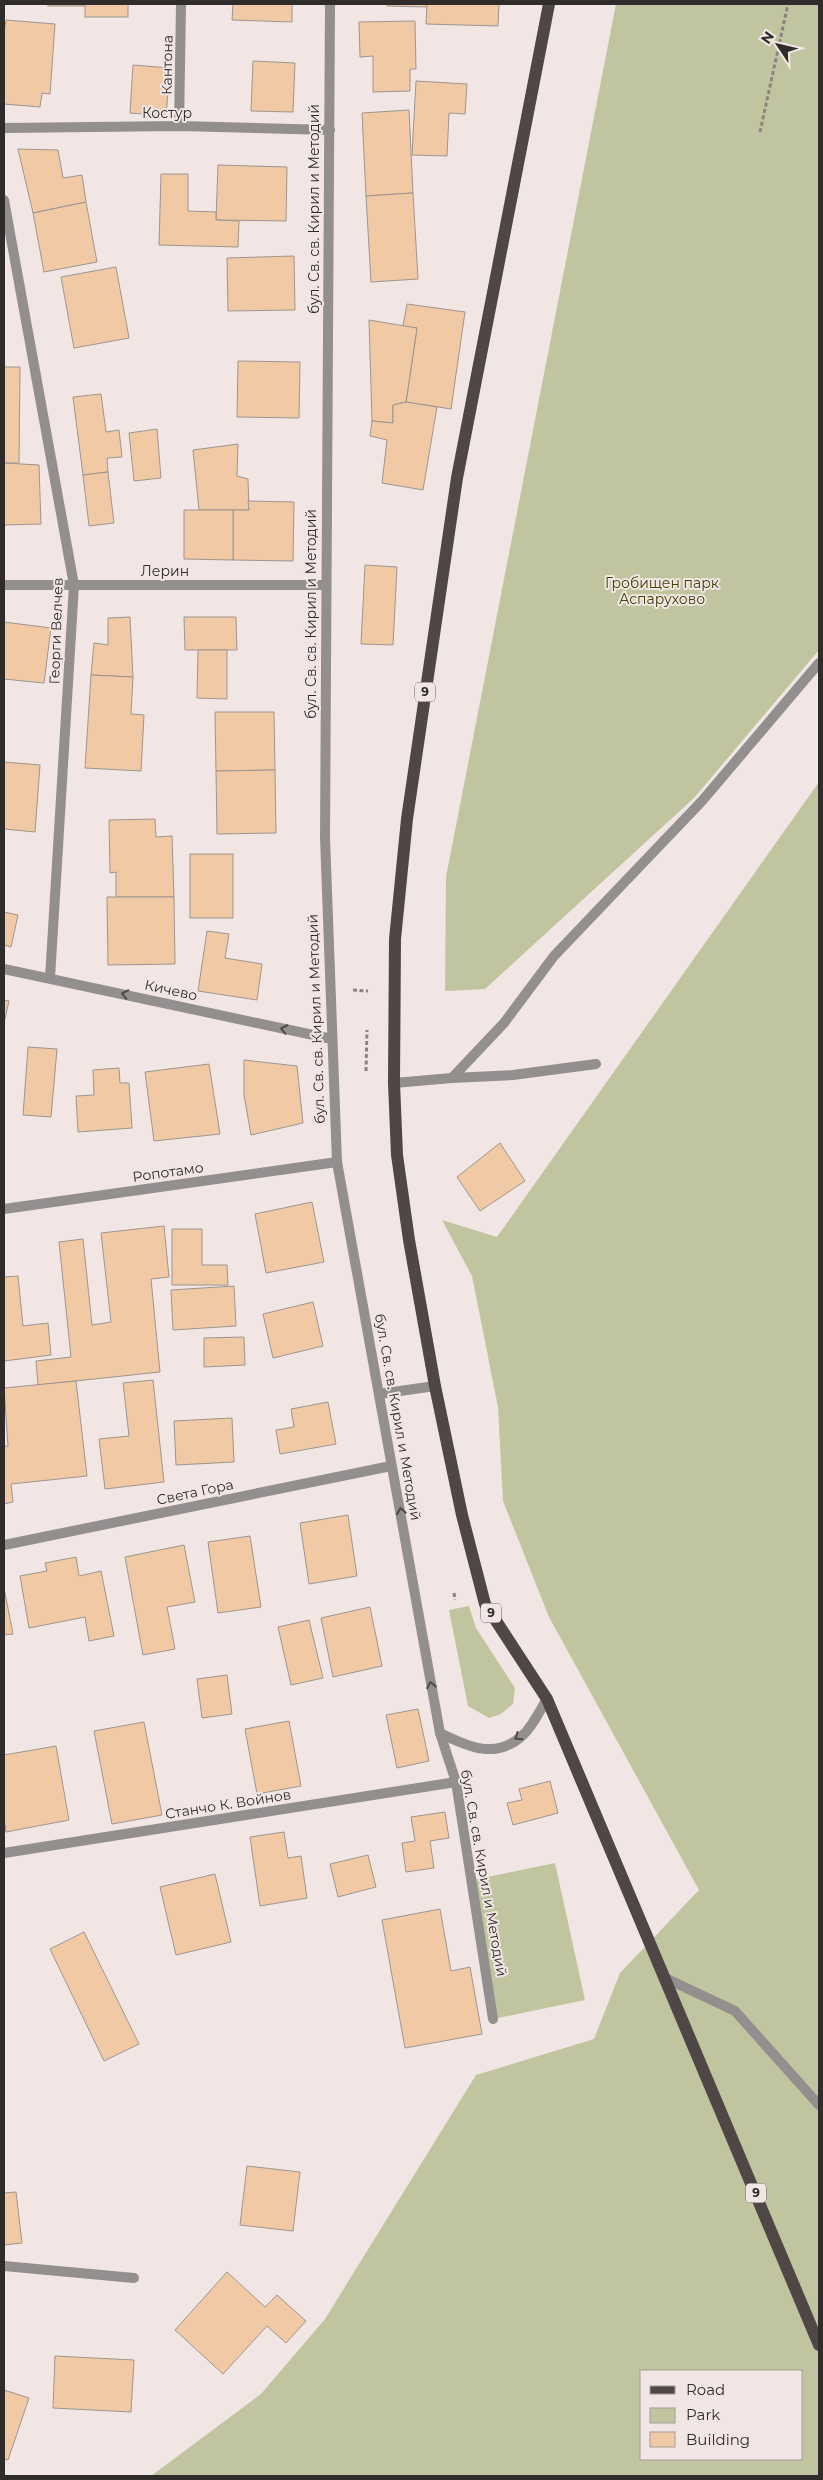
<svg xmlns="http://www.w3.org/2000/svg" width="823" height="2480" font-family="Montserrat,sans-serif">
  <rect width="100%" height="100%" fill="#f1e6e3"/>
  <g fill="#c0c59f" fill-rule="evenodd">
    <polygon points="616,4 819,4 819,650 694,798 485,989 445,991 446,877"/>
    <path d="M819 782V2476H151L261 2394 325 2319 476 2075 594 2039 620 1973 699 1890 549 1617 503 1501 498 1407 472 1276 442 1220 497 1237ZM642 2371H802V2459H642Z"/>
    <polygon points="469,1606 476,1628 515,1688 513,1704 501,1714 489,1718 468,1706 449,1610"/>
    <polygon points="555,1863 585,2000 493,2019 473,1880"/>
  </g>
  <g fill="#f1c9a4" stroke="#9d9690">
    <rect x="48" y="4" width="37" height="2"/>
    <rect x="85" y="4" width="43" height="13"/>
    <polygon points="233,4 292,4 292,22 232,20"/>
    <polygon points="387,4 427,4 427,7 387,6"/>
    <polygon points="427,4 499,4 498,26 426,24"/>
    <polygon points="6,20 55,24 50,94 42,93 40,107 4,104 4,31"/>
    <polygon points="415,21 416,69 410,69 410,91 373,92 373,56 360,57 359,22"/>
    <polygon points="253,61 295,63 293,112 251,111"/>
    <polygon points="133,65 170,68 166,116 130,113"/>
    <polygon points="416,81 467,84 465,114 449,113 447,156 412,155"/>
    <polygon points="409,110 413,193 366,196 362,113"/>
    <polygon points="18,149 58,150 63,178 82,175 86,202 33,213"/>
    <polygon points="218,165 287,167 286,221 216,220"/>
    <polygon points="161,174 188,174 188,211 216,212 216,220 239,221 238,247 159,245"/>
    <polygon points="413,193 418,279 371,282 366,196"/>
    <polygon points="86,202 97,262 44,272 33,213"/>
    <polygon points="294,256 295,310 228,311 227,258"/>
    <polygon points="116,267 129,338 74,348 61,277"/>
    <polygon points="407,304 465,312 451,409 406,402 417,328 403,326"/>
    <polygon points="369,320 417,328 406,402 393,405 393,423 372,421"/>
    <polygon points="238,361 300,362 299,418 237,417"/>
    <polygon points="4,367 20,367 19,463 4,463"/>
    <polygon points="101,394 106,432 119,430 122,457 107,458 108,472 83,475 73,397"/>
    <polygon points="406,402 437,407 423,490 382,483 387,440 370,436 372,421 393,423 393,405"/>
    <polygon points="157,429 161,478 134,481 129,433"/>
    <polygon points="238,444 237,476 248,479 249,510 199,510 193,450"/>
    <polygon points="4,463 39,465 41,524 4,525"/>
    <polygon points="108,472 114,523 89,526 83,475"/>
    <polygon points="248,501 294,502 293,561 233,560 233,510 249,510"/>
    <polygon points="184,510 233,510 233,560 184,559"/>
    <polygon points="365,565 397,567 393,645 361,644"/>
    <polygon points="130,617 133,677 91,675 94,643 108,645 108,618"/>
    <polygon points="184,617 236,617 237,650 185,650"/>
    <polygon points="4,622 51,628 44,683 4,679"/>
    <polygon points="198,650 227,650 227,699 197,698"/>
    <polygon points="91,675 133,677 131,714 144,715 141,771 85,768"/>
    <polygon points="215,712 274,712 275,770 216,771"/>
    <polygon points="4,762 40,765 35,832 4,829"/>
    <polygon points="275,770 276,833 217,834 216,771"/>
    <polygon points="155,819 156,837 172,836 174,897 116,897 116,872 110,873 109,820"/>
    <rect x="190" y="854" width="43" height="64"/>
    <polygon points="107,897 174,897 175,964 108,965"/>
    <polygon points="4,912 18,915 11,947 4,945"/>
    <polygon points="207,931 229,934 225,958 262,964 257,1000 198,991"/>
    <polygon points="4,1000 9,1001 4,1023"/>
    <polygon points="28,1047 57,1049 51,1117 23,1115"/>
    <polygon points="244,1060 297,1066 303,1123 251,1135 244,1095"/>
    <polygon points="209,1064 220,1134 154,1141 145,1072"/>
    <polygon points="119,1068 120,1083 129,1083 132,1128 78,1132 76,1096 94,1095 93,1070"/>
    <polygon points="500,1143 525,1181 480,1211 457,1177"/>
    <polygon points="312,1202 324,1262 266,1273 255,1214"/>
    <polygon points="164,1226 169,1277 151,1279 160,1372 38,1385 36,1361 71,1357 59,1242 83,1239 92,1325 111,1322 101,1233"/>
    <polygon points="172,1229 202,1229 202,1265 227,1265 228,1285 172,1285"/>
    <polygon points="18,1276 23,1326 48,1323 51,1355 4,1361 4,1277"/>
    <polygon points="234,1286 236,1326 173,1330 171,1290"/>
    <polygon points="313,1302 323,1346 273,1358 263,1314"/>
    <polygon points="244,1337 245,1365 204,1367 204,1338"/>
    <polygon points="153,1380 164,1482 105,1489 99,1439 129,1436 123,1383"/>
    <polygon points="76,1381 87,1476 11,1484 13,1502 4,1504 4,1446 8,1446 4,1388"/>
    <polygon points="328,1402 336,1444 280,1454 276,1430 294,1427 291,1409"/>
    <polygon points="232,1418 234,1462 176,1465 174,1421"/>
    <polygon points="348,1515 357,1576 309,1584 300,1523"/>
    <polygon points="250,1536 261,1607 218,1613 208,1542"/>
    <polygon points="184,1545 195,1602 167,1607 175,1649 143,1655 125,1557"/>
    <polygon points="76,1557 79,1576 101,1571 114,1636 89,1641 85,1617 29,1628 20,1576 47,1571 45,1563"/>
    <polygon points="4,1588 13,1634 4,1635"/>
    <polygon points="370,1607 382,1666 333,1677 321,1618"/>
    <polygon points="309,1620 323,1678 291,1685 278,1627"/>
    <polygon points="227,1675 232,1714 202,1718 197,1679"/>
    <polygon points="418,1709 429,1761 397,1768 386,1715"/>
    <polygon points="289,1721 301,1786 257,1794 245,1729"/>
    <polygon points="144,1722 162,1815 112,1824 94,1731"/>
    <polygon points="56,1746 69,1820 6,1832 4,1818 4,1755"/>
    <polygon points="550,1781 558,1813 513,1825 507,1803 522,1800 519,1789"/>
    <polygon points="445,1812 449,1838 430,1841 434,1868 406,1872 402,1843 415,1841 411,1817"/>
    <polygon points="284,1832 288,1858 301,1856 307,1898 260,1906 250,1837"/>
    <polygon points="368,1855 376,1887 338,1897 330,1864"/>
    <polygon points="215,1874 231,1942 176,1955 160,1887"/>
    <polygon points="440,1909 451,1971 470,1967 482,2034 405,2048 382,1920"/>
    <polygon points="84,1932 139,2044 104,2061 50,1949"/>
    <polygon points="247,2166 300,2172 293,2231 240,2225"/>
    <polygon points="16,2192 22,2243 4,2245 4,2193"/>
    <polygon points="227,2272 265,2307 277,2295 306,2321 286,2343 267,2326 223,2374 175,2330"/>
    <polygon points="55,2356 134,2360 131,2412 53,2408"/>
    <polygon points="4,2390 29,2398 8,2460 4,2459"/>
  </g>
  <g fill="none" stroke-linecap="round" stroke-linejoin="round">
    <g stroke="#8a8381" stroke-width="3" stroke-dasharray="4 2.5" stroke-linecap="butt">
      <polyline points="760,132 788,4"/>
      <polyline points="353,990 368,991"/>
      <polyline points="366,1071 367,1030"/>
      <polyline points="454,1593 455,1600"/>
    </g>
    <g stroke="#938f8e" stroke-width="10">
      <polyline points="452,1078 513,1075 596,1064"/>
      <polyline points="394,1083 452,1078 504,1023 554,956 702,801 819,663"/>
      <path d="M440 1733C468 1747 496 1760 523 1735 533 1726 540 1710 547 1699"/>
      <polyline points="663,1977 735,2011 819,2105"/>
    </g>
    <g stroke="#938f8e" stroke-width="10">
      <polyline points="330,4 325,837 337,1162 440,1733 456,1782 493,2019"/>
      <polyline points="179,126 181,4"/>
      <polyline points="4,128 179,126 330,130"/>
      <polyline points="4,200 74,585 50,978"/>
      <polyline points="4,585 326,585"/>
      <polyline points="4,969 332,1039"/>
      <polyline points="4,1209 337,1162"/>
      <polyline points="379,1394 435,1386"/>
      <polyline points="4,1545 391,1466"/>
      <polyline points="4,1853 456,1782"/>
      <polyline points="4,2266 134,2278"/>
    </g>
    <polyline stroke="#4e4745" stroke-width="12" points="549,4 457,478 407,819 395,939 394,1083 397,1155 409,1240 435,1386 462,1515 485,1604 547,1699 819,2345"/>
  </g>
  <defs><path id="oneway-chevron" d="M-2-3.5L2.5 0L-2 3.5" fill="none" stroke-width="1.6" stroke-linecap="round" stroke-linejoin="round" transform="scale(1.25)"/></defs>
  <g stroke="#4e4a49">
    <use href="#oneway-chevron" transform="translate(125 994) rotate(-168)"/>
    <use href="#oneway-chevron" transform="translate(284 1029) rotate(-168)"/>
    <use href="#oneway-chevron" transform="translate(401 1511) rotate(-99)"/>
    <use href="#oneway-chevron" transform="translate(431 1685) rotate(-101)"/>
    <use href="#oneway-chevron" transform="translate(518 1737) rotate(146)"/>
  </g>
  <g text-anchor="middle" stroke-width="4" stroke-linejoin="round" paint-order="stroke">
    <g fill="#f1e6e3" stroke="#6a6462" stroke-width="1">
      <rect x="415" y="682.5" width="20" height="19" rx="4"/>
      <rect x="481" y="1603.5" width="20" height="19" rx="4"/>
      <rect x="746" y="2183.5" width="20" height="19" rx="4"/>
    </g>
    <g font-size="12" font-weight="bold" fill="#302c2b">
      <text x="425" y="696">9</text>
      <text x="491" y="1617">9</text>
      <text x="756" y="2197">9</text>
    </g>
    <g font-size="14" fill="#302c2b" stroke="#f1e6e3">
      <text transform="translate(167 65) rotate(-89)" y="5">Кантона</text>
      <text x="167" y="118">Костур</text>
      <text transform="translate(314 209) rotate(-90)" y="5">бул. Св. св. Кирил и Методий</text>
      <text x="165" y="576">Лерин</text>
      <text transform="translate(311 614) rotate(-90)" y="5">бул. Св. св. Кирил и Методий</text>
      <text transform="translate(56 631) rotate(-88)" y="5">Георги Велчев</text>
      <text transform="translate(171 990) rotate(12)" y="5">Кичево</text>
      <text transform="translate(316 1019) rotate(-92)" y="5">бул. Св. св. Кирил и Методий</text>
      <text transform="translate(168 1172) rotate(-8)" y="5">Ропотамо</text>
      <text transform="translate(398 1417) rotate(80)" y="5">бул. Св. св. Кирил и Методий</text>
      <text transform="translate(195 1492) rotate(-12)" y="5">Света Гора</text>
      <text transform="translate(228 1804) rotate(-9)" y="5">Станчо К. Войнов</text>
      <text transform="translate(484 1873) rotate(80)" y="5">бул. Св. св. Кирил и Методий</text>
    </g>
    <g font-size="14" fill="#3e4206" stroke="#f1e6e3">
      <text x="662" y="588">Гробищен парк<tspan x="662" dy="16">Аспарухово</tspan></text>
    </g>
  </g>
  <rect width="823" height="2480" fill="none" stroke="#302c2b" stroke-width="10"/>
  <rect x="640" y="2370" width="162" height="90" fill="#f1e6e3" stroke="#a49c99"/>
  <rect x="650" y="2386" width="25" height="8" fill="#4e4745" stroke="#a49c99"/>
  <text x="686" y="2395" font-size="15" fill="#302c2b">Road</text>
  <rect x="650" y="2408" width="25" height="15" fill="#c0c59f" stroke="#a49c99"/>
  <text x="686" y="2420" font-size="15" fill="#302c2b">Park</text>
  <rect x="650" y="2432" width="25" height="15" fill="#f1c9a4" stroke="#a49c99"/>
  <text x="686" y="2445" font-size="15" fill="#302c2b">Building</text>
  <g transform="translate(778 45) rotate(305)" stroke="#f1e6e3" stroke-width="4" paint-order="stroke">
  <path d="M0-4L9 19L0 12L-9 19Z" fill="#302c2b"/>
  <text y="-8" font-size="14" font-weight="bold" text-anchor="middle" fill="#302c2b">N</text>
  </g>
</svg>
